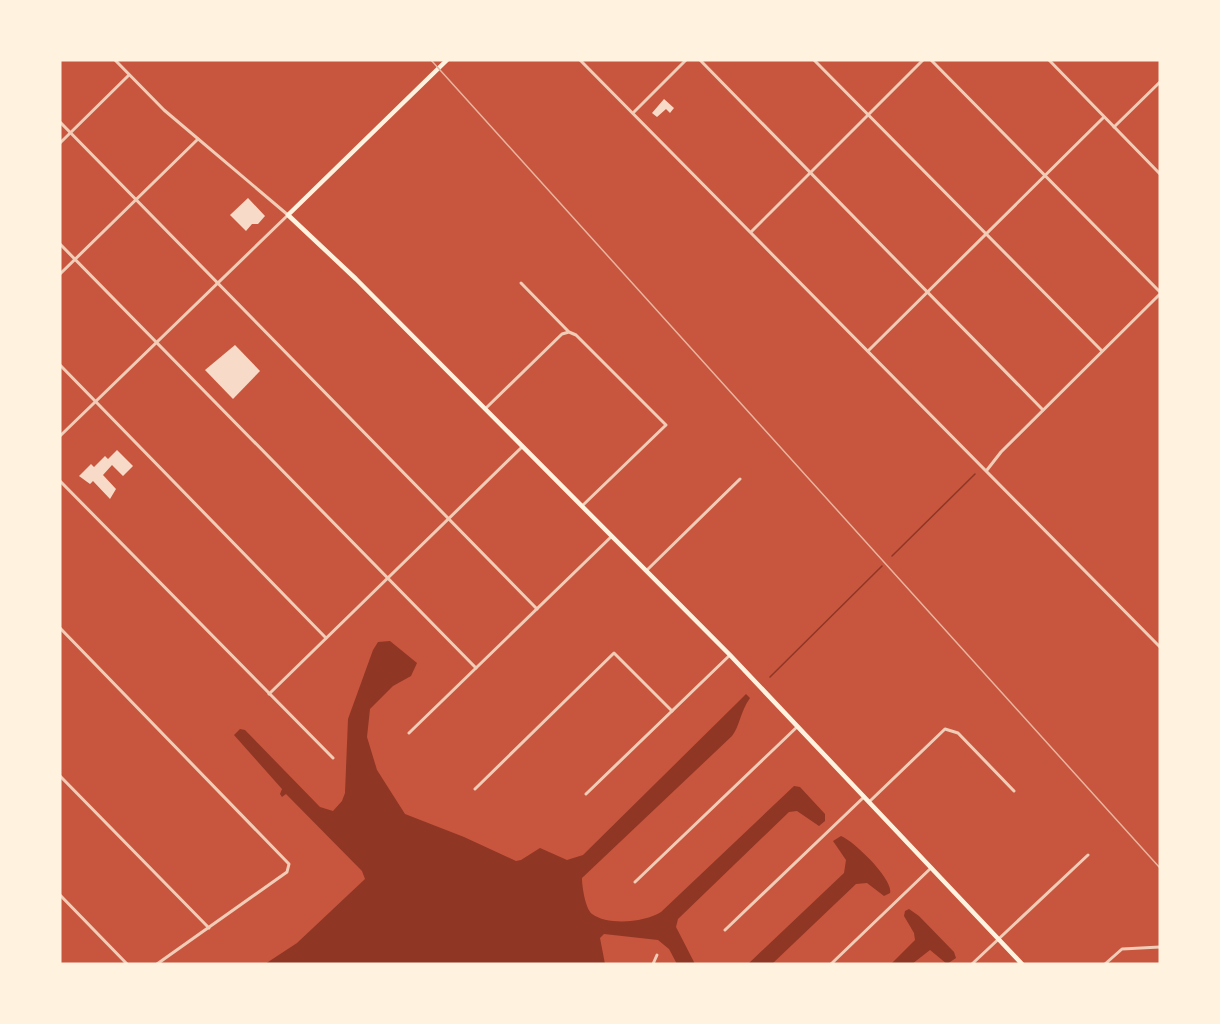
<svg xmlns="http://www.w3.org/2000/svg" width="1220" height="1024" font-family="Lato,sans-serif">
  <rect width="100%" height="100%" fill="#c8553d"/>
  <g fill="#8f3625">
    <path d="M390 641 417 663 411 676 393 686 370 709 367 737 377 770 405 814 464 837 516 861 521 860 540 848 567 860 583 855 738 702 746 694 750 698C740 712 740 726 732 736L582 878C582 886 585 908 592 914 608 926 646 922 661 912L794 786 800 787 825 814V821L819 826 797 811 789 812 678 919 676 927 695 964H677L669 949 658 940 604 934 600 938 605 964H265L297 943 365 879 362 871 286 794 282 797 280 794 282 789 234 735 240 729 245 730 320 807 333 811 342 801 345 793 348 719 373 650 378 642Z"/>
    <path d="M841 836C854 841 894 880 890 893L884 896 867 883 856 884 772 964H748L844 873 846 860 833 841Z"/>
    <polygon points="909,909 919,916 954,952 956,958 947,964 930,950 912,964 891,964 915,940 914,933 904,916 905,911"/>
  </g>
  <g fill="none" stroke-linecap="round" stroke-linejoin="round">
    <g stroke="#8f3625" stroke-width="1.5">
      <polyline points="892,556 975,474"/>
      <polyline points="770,677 882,566"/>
    </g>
  </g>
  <g fill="#f7dbc8">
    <polygon points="664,99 674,108 670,113 666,109 657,117 652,113"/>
    <polygon points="248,198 265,216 258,224 252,224 246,231 230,215"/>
    <polygon points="235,345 260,371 233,399 205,370"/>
    <polygon points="117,450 133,466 123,476 112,465 103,475 116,489 110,499 93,481 90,484 79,476 91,464 94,467 105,456 108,459"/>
  </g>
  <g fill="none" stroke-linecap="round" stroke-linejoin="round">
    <g stroke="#f1ccb7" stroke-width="3">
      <polyline points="580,60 1160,647"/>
      <polyline points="700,60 1043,410"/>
      <polyline points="814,60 1102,351"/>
      <polyline points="931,60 1160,292"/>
      <polyline points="1049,60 1160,174"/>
      <polyline points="633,113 686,60"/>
      <polyline points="60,122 537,609"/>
      <polyline points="1114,127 1160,82"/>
      <polyline points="60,143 129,75"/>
      <polyline points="751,232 923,60"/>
      <polyline points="60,244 476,668"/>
      <polyline points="60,274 198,139"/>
      <polyline points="521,283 568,331"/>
      <polyline points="868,351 1104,117"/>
      <polyline points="60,365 326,638"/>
      <polyline points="485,409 562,334 569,332 576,335 666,425 582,506"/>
      <polyline points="60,436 288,215 164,110 115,60"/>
      <polyline points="987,470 1001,452 1160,294"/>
      <polyline points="60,481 333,758"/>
      <polyline points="646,571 740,479"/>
      <polyline points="60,628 289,864 287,872 157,964"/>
      <polyline points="269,694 522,447"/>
      <polyline points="409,733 612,536"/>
      <polyline points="60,776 209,928"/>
      <polyline points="475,789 614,653 672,711"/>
      <polyline points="586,794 730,655"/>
      <polyline points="870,801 945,729 958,733 1014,791"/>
      <polyline points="635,882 797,727"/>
      <polyline points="60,895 127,964"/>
      <polyline points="725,930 864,797"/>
      <polyline points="653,964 657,955"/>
      <polyline points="831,964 931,868"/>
      <polyline points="972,964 1088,855"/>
      <polyline points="1105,964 1122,949 1160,947"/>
    </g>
    <polyline stroke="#fff3e0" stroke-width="4.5" points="447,60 288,215 356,279 730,655 1022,964"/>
    <polyline stroke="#e9b49f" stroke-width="1.5" points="431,60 1160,868"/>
  </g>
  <rect width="1220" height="1024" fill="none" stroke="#fff3e0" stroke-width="123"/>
</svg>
